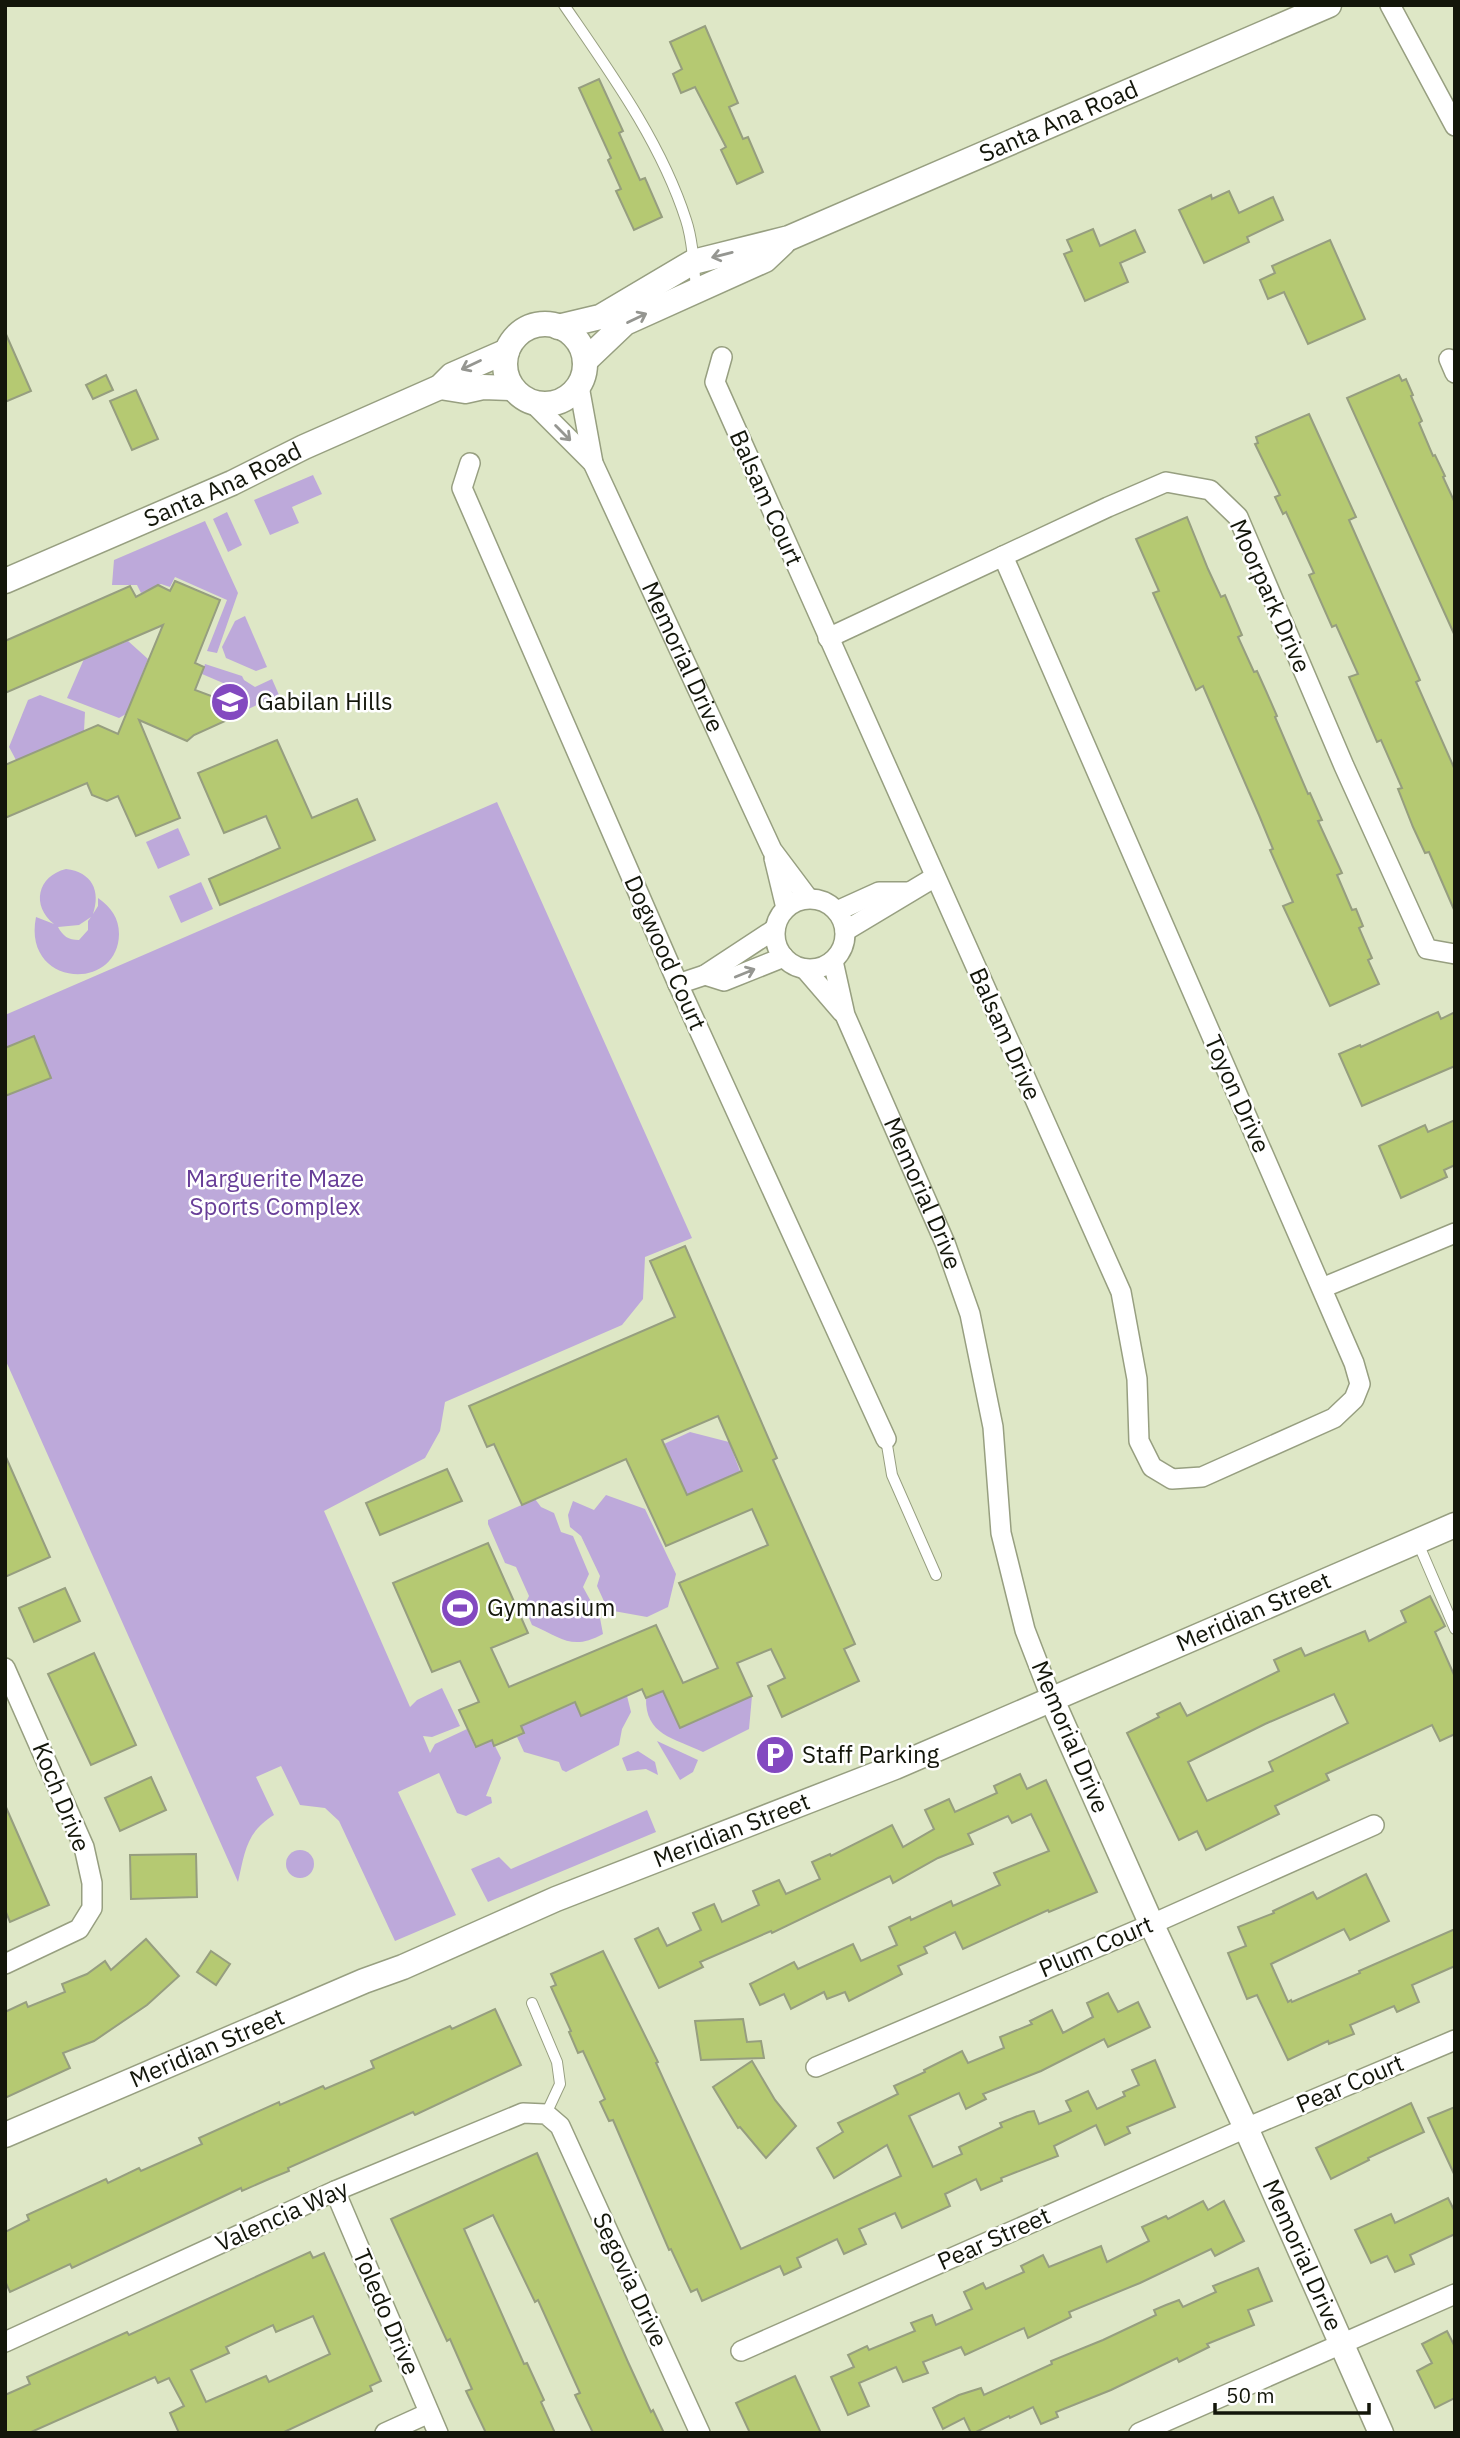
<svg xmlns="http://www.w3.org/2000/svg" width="1460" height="2438" font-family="'IBM Plex Sans',sans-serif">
  <rect width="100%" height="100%" fill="#dee7c6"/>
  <g fill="#bda9da" fill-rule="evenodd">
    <polygon points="313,475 322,494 292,507 299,523 270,535 254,500"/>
    <polygon points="227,512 242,545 228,552 213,519"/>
    <polygon points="205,521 238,593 217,653 207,651 227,600 175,577 170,587 161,584 141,593 137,585 112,585 114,560"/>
    <polygon points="245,616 267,667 256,671 226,658 222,647 235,621"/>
    <polygon points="128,641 148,659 126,714 119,718 67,698 84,659"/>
    <polygon points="205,664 242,676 244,680 255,687 272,679 279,695 246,710 237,689 202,674"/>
    <polygon points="40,695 85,712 84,731 16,760 9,747 28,700"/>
    <path d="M497 802 692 1238 645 1257 643 1299 622 1325 445 1402 440 1431 425 1458 324 1511 410 1707 417 1700 442 1688 460 1726 432 1737 423 1736 430 1753 435 1744 467 1729 475 1747 492 1740 501 1758 486 1796 491 1797 492 1803 466 1816 457 1813 439 1773 398 1792 456 1915 395 1941 339 1821 325 1808 300 1805 281 1766 256 1777 274 1815C246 1832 245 1852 238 1882L5 1359V1015Z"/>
    <polygon points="178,828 190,855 158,869 146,842"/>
    <path d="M66 869C92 872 101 891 93 914L98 906V898C111 907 119 918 119 934 118 993 22 987 36 917L54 924C31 906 37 876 66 869ZM91 917 88 921V930L79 940C68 940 63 936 58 927L79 925Z"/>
    <polygon points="201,882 213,909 181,923 169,896"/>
    <polygon points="690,1432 729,1442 740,1471 687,1495 664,1444"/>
    <polygon points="606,1495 645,1509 676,1574 668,1607 647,1617 608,1610 597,1586 600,1576 581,1536 570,1527 568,1515 573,1501 594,1510"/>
    <path d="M535 1499 541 1507 554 1513 561 1532 573 1536 589 1574 583 1587 600 1618 603 1634C572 1651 562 1638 532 1625L524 1606 529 1596 516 1567 505 1563 488 1524V1520Z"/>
    <path d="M663 1691 680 1728 752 1696 749 1729 703 1752C674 1738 645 1735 646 1698Z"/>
    <polygon points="627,1696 631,1712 622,1729 619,1745 566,1772 562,1770 559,1762 524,1752 517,1737 524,1734 520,1726 575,1703 582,1716"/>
    <polygon points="657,1741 698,1760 693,1772 680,1780"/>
    <polygon points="638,1751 655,1762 658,1775 646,1769 627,1771 622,1758"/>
    <polygon points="647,1810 656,1832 488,1902 471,1869 499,1857 511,1869"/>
    <circle cx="300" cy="1864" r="14"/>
  </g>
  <g fill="#b5c972" stroke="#969e7f" stroke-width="2" fill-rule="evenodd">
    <polygon points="705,26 738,103 729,107 743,139 748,137 763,172 737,184 721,150 726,147 695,87 681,93 673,74 682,69 670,42"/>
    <polygon points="599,79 623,131 619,133 640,180 645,178 662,217 634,230 616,191 621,189 608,160 611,158 579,88"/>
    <polygon points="1229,191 1239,213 1273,197 1283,220 1247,237 1249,242 1204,263 1179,210 1211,195 1212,199"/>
    <polygon points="1093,229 1100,246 1135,230 1145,252 1120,263 1128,282 1085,301 1064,254 1072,251 1067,240"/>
    <polygon points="1330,240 1365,319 1308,344 1284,292 1268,299 1260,280 1275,273 1272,266"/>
    <polygon points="5,332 31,391 5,402"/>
    <polygon points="106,375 113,390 93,399 86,385"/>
    <polygon points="1399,375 1402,381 1406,379 1413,395 1411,396 1422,421 1419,423 1433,456 1435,455 1445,476 1443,477 1455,503 1455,636 1347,398"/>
    <polygon points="136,390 158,439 132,450 110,401"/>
    <polygon points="1309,414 1356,517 1349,520 1420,680 1416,682 1455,770 1455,912 1429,852 1425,853 1413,827 1398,789 1402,788 1381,740 1377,742 1349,677 1358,674 1336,625 1332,627 1309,575 1314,573 1286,512 1283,514 1275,497 1280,495 1255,444 1258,443 1256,437"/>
    <polygon points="1187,517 1208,569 1221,597 1225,595 1242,635 1238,637 1254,672 1257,671 1266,691 1277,716 1275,717 1308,794 1310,793 1322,820 1318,821 1342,873 1337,875 1352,910 1356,909 1363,926 1359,928 1372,958 1368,960 1379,984 1330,1006 1283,906 1293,902 1270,850 1273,849 1259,815 1203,686 1196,690 1153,593 1159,591 1136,539"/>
    <polygon points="175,581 220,600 195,663 204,667 195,690 214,697 225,721 194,735 187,741 139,720 180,818 136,836 118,796 107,801 92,795 87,783 5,818 5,765 98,725 118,734 163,625 5,693 5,641 130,586 136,597 158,585 170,591"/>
    <polygon points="277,740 312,818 357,799 375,840 220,905 209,879 280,848 266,816 224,833 198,773"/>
    <polygon points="1438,1012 1441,1019 1455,1012 1455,1066 1362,1106 1339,1054 1360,1045 1361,1047"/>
    <polygon points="34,1036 51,1078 5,1096 5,1048"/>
    <polygon points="1455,1120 1455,1165 1444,1170 1447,1177 1401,1198 1379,1146 1425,1125 1428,1132"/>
    <path d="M685 1246 777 1458 773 1460 855 1644 844 1649 859 1681 782 1717 768 1686 785 1678 771 1649 737 1663 752 1696 680 1728 663 1691 646 1698 642 1689 581 1716 575 1702 521 1726 524 1733 494 1746 492 1740 476 1747 459 1710 479 1702 460 1661 432 1672 393 1583 488 1543 528 1633 491 1648 509 1687 656 1625 683 1683 718 1668 679 1583 768 1545 752 1509 666 1546 626 1459 522 1505 494 1444 487 1447 469 1406 675 1317 650 1261ZM718 1416 742 1471 687 1495 662 1440Z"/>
    <polygon points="5,1455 50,1557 5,1577"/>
    <polygon points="447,1469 462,1501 380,1535 366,1503"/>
    <polygon points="65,1588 80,1621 34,1642 19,1608"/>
    <path d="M1430 1596 1445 1626 1435 1632 1455 1677V1734L1440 1741 1432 1725 1326 1774 1329 1780 1275 1806 1279 1814 1206 1850 1197 1831 1179 1840 1127 1733 1159 1717 1157 1714 1180 1703 1187 1716 1279 1671 1274 1660 1301 1648 1305 1656 1365 1631 1369 1641 1406 1622 1401 1611ZM1334 1694 1348 1723 1269 1762 1273 1771 1207 1801 1188 1762 1265 1724Z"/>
    <polygon points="94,1653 136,1745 91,1765 48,1674"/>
    <polygon points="1020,1774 1027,1789 1046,1780 1097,1892 1049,1912 1048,1910 963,1949 955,1932 924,1947 927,1953 898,1966 902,1974 849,2001 845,1992 827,1999 824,1992 791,2009 784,1994 760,2005 750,1984 794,1962 798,1969 853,1944 861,1961 897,1945 889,1927 910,1917 911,1920 951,1901 953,1906 1000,1885 994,1873 1049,1851 1031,1814 1012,1823 1008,1816 968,1834 973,1844 938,1858 893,1883 890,1876 772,1933 771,1931 700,1962 703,1967 659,1988 635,1939 658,1928 667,1946 701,1930 693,1913 714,1904 722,1922 759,1905 753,1891 779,1880 786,1894 820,1879 812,1862 830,1854 831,1856 892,1825 903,1847 934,1829 925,1810 949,1799 955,1812 997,1793 994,1786"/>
    <polygon points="151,1777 166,1810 120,1831 105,1798"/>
    <polygon points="5,1805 49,1905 10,1922 5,1910"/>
    <polygon points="196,1854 197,1897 131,1899 130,1855"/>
    <polygon points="1366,1874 1389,1921 1350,1940 1344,1929 1271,1964 1288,2002 1291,2000 1292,2002 1360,1973 1359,1971 1455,1929 1455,1966 1412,1985 1419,2002 1397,2012 1394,2006 1350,2025 1354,2034 1329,2044 1328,2041 1288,2060 1257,1995 1247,1999 1228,1953 1246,1946 1238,1927 1274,1913 1273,1911 1313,1892 1317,1899"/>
    <polygon points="146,1939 179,1976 147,2005 94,2041 63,2053 70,2068 5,2098 5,2012 26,2002 28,2007 65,1992 62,1984 87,1974 105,1961 111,1970"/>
    <polygon points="211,1951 230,1964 216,1985 197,1972"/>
    <polygon points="603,1951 658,2062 656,2063 741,2249 901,2176 887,2145 834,2178 817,2148 843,2132 838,2123 898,2094 894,2086 925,2072 924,2070 962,2051 968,2063 1004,2048 1000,2037 1032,2024 1030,2021 1052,2010 1063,2033 1093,2017 1087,2003 1108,1993 1118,2012 1138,2002 1150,2027 1108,2047 1104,2039 1041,2071 983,2094 986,2099 966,2109 959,2093 909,2116 933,2167 962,2154 959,2147 1002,2127 1000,2123 1028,2112 1034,2111 1039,2124 1071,2111 1066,2101 1088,2091 1097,2109 1125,2096 1123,2092 1139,2085 1132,2070 1155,2060 1175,2107 1127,2127 1130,2133 1105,2145 1096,2125 1054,2146 1058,2156 1001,2178 1002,2181 981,2190 976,2179 945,2194 950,2206 902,2228 895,2213 859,2229 866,2244 844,2254 837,2239 797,2258 801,2267 784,2275 780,2266 702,2301 697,2289 691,2292 671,2249 669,2250 613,2120 609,2121 600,2102 605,2099 583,2051 578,2053 569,2032 571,2031 551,1987 556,1985 551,1974"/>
    <polygon points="495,2009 521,2065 415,2115 413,2112 288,2168 289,2171 269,2179 242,2191 241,2188 72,2268 70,2264 10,2292 5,2281 5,2232 29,2220 27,2215 106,2179 108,2183 139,2168 141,2171 202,2144 199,2138 279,2102 280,2105 323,2086 325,2089 374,2068 371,2061 450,2026 452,2029"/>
    <polygon points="743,2019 747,2042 761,2041 764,2058 701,2060 695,2021"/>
    <polygon points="752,2061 775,2100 796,2126 766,2158 740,2127 738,2128 713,2087"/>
    <polygon points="1411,2103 1424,2132 1368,2158 1369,2160 1331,2179 1316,2148"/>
    <polygon points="1455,2107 1455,2176 1428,2118"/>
    <polygon points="537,2153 628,2362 651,2412 653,2410 664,2433 593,2433 575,2395 580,2393 538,2300 535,2302 493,2215 464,2229 524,2364 527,2363 544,2400 541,2402 555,2433 486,2433 466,2391 472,2389 450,2339 447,2341 391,2219"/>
    <polygon points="1448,2198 1455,2212 1455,2234 1410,2255 1414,2264 1395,2272 1387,2256 1371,2263 1355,2230 1391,2214 1395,2223"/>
    <polygon points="1203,2201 1208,2210 1224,2201 1244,2241 1215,2256 1211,2249 1140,2283 1069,2312 1071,2317 1028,2338 1024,2328 965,2355 961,2347 923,2362 928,2373 903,2382 896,2367 859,2383 869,2406 848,2415 831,2377 854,2367 848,2355 867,2346 869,2350 915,2331 911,2323 932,2315 936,2325 972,2309 964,2292 983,2283 986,2289 1024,2272 1021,2266 1043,2255 1049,2267 1101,2246 1107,2262 1149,2241 1142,2227 1166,2216 1168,2219"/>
    <path d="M310 2252 313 2258 324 2253 381 2381 370 2386 372 2391 282 2433H179L170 2413 184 2406 169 2378 158 2383 155 2377 29 2433H5V2395L30 2384 27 2377 127 2332 129 2335ZM313 2316 330 2354 269 2382 266 2376 206 2402 191 2370 229 2353 226 2347 273 2325 276 2332Z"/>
    <polygon points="1258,2268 1272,2301 1248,2310 1254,2325 1207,2344 1209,2347 1179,2362 1177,2358 1111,2390 1056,2412 1058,2417 1041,2424 1033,2407 1010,2418 1009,2416 974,2433 971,2433 964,2418 943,2429 933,2408 959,2395 981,2388 984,2395 1052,2364 1051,2361 1103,2340 1156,2315 1154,2310 1166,2305 1179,2300 1183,2307 1216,2292 1213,2286"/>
    <polygon points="1447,2331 1455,2347 1455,2398 1435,2408 1417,2371 1432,2363 1422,2344"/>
    <polygon points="795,2376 821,2433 750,2433 736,2403"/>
  </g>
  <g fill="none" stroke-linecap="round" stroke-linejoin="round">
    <defs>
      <g id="service">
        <path d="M564 5C610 72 661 142 686 220 693 241 694 267 696 289"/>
        <polyline points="886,1439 892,1475 936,1575"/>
        <polyline points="1418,1543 1455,1629"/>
        <polyline points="532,2003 557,2062 560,2084 546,2114"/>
      </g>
      <g id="minor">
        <polyline points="1390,5 1455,126"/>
        <polyline points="722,357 715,382 1121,1292 1137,1379 1139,1441 1152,1467 1172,1479 1202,1477 1334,1418 1354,1399 1360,1384 1354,1363 1003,556"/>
        <polyline points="1449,359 1455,373"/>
        <path id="s1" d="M579 386 593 463 772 850 808 898"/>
        <polyline points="533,403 593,463"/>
        <polyline points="470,463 462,488 678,984 886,1439"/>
        <polyline points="828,638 1108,507 1166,482 1210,490 1238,517 1344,766 1427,949 1455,954"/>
        <polyline points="774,858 786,908"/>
        <circle cx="810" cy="934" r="35"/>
        <polyline points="837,911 879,892 909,892"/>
        <polyline points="845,931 935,877"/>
        <path id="s2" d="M833 961 845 1015 945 1243 970 1314 993 1427 1001 1533 1025 1630 1052 1700"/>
        <polyline points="805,969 842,1012"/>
        <polyline points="705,975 724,981 784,957"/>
        <polyline points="678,984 705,975 775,929"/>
        <polyline points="1322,1288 1455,1233"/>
        <polyline points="5,1668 84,1847 92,1883 92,1908 79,1929 5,1964"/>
        <polyline points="816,2067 1161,1920 1374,1825"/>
        <polyline points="335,2191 438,2433"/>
        <polyline points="5,2342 335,2191 523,2113 546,2114 560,2126 700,2433"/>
        <polyline points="741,2351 1246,2128 1455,2040"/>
        <polyline points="385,2433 429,2413"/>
        <polyline points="1139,2433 1455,2294"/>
      </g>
      <g id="tertiary">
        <circle cx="545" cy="364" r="40"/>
        <path id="s3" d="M558 327 600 317 693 262 789 238 1329 5"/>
        <polyline points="585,361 625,323 765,260 783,243"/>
        <polyline points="440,387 465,391 483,387 512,388"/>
        <path id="s4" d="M5 581 232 483 304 447 440 387 452 375 507 351"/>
        <path id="s5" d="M1052 1700 1151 1923 1246 2128 1381 2433"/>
        <path id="s6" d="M5 2135 364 1981 403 1967 556 1899 895 1767 1455 1525"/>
      </g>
    </defs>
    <use href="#service" stroke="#979f80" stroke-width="12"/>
    <use href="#minor" stroke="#979f80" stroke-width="22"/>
    <use href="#tertiary" stroke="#979f80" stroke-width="27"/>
    <use href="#service" stroke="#fff" stroke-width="10"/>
    <use href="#minor" stroke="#fff" stroke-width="19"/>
    <use href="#tertiary" stroke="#fff" stroke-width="24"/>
  </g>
  <defs><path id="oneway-shaft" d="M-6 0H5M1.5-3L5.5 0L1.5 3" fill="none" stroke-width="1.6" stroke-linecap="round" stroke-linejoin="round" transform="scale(1.75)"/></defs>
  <g stroke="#959691">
    <use href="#oneway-shaft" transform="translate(722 255) rotate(166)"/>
    <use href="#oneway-shaft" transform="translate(637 318) rotate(-26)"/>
    <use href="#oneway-shaft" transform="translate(471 365) rotate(155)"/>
    <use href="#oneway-shaft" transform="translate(563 433) rotate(45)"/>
    <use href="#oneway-shaft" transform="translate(745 973) rotate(-22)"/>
  </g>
  <defs>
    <symbol id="school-disc" viewBox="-11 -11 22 22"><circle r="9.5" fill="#8349c0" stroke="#fff"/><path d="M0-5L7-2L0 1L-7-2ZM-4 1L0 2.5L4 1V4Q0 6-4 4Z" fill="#fff"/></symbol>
    <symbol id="stadium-disc" viewBox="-11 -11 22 22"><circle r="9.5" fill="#8349c0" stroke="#fff"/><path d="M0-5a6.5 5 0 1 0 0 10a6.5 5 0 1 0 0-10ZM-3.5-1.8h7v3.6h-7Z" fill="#fff"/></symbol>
    <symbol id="parking-disc" viewBox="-11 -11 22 22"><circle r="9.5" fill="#8349c0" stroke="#fff"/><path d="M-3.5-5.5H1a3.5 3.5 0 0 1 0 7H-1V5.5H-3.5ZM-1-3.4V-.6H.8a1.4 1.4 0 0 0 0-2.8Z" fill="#fff"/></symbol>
  </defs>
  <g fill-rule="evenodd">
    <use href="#school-disc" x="208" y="680" width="44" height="44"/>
    <use href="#stadium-disc" x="438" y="1586" width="44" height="44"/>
    <use href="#parking-disc" x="753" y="1733" width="44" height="44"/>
  </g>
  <g text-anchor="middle" stroke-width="5" stroke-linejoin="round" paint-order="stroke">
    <g font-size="24" fill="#13160a" stroke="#fff">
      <text dy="8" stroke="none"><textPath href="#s3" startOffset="544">Santa Ana Road</textPath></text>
      <text dy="8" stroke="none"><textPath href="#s4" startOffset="238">Santa Ana Road</textPath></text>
      <text transform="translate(766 498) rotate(66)" y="8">Balsam Court</text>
      <text transform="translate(1270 596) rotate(66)" y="8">Moorpark Drive</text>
      <text dy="8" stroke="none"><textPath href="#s1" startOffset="292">Memorial Drive</textPath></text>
      <text transform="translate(665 953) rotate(66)" y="8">Dogwood Court</text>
      <text transform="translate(1005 1034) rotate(66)" y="8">Balsam Drive</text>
      <text transform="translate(1237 1094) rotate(66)" y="8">Toyon Drive</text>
      <text dy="8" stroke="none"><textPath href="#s2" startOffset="250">Memorial Drive</textPath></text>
      <text dy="8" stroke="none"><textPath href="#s6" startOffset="1354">Meridian Street</textPath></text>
      <text transform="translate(1070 1737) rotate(67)" y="8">Memorial Drive</text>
      <text transform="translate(61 1797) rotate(68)" y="8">Koch Drive</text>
      <text dy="8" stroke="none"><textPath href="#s6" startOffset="788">Meridian Street</textPath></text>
      <text transform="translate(1096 1947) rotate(-23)" y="8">Plum Court</text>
      <text dy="8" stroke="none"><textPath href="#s6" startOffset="220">Meridian Street</textPath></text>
      <text transform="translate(1350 2084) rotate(-23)" y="8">Pear Court</text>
      <text transform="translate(282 2216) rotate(-24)" y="8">Valencia Way</text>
      <text transform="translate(994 2239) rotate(-24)" y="8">Pear Street</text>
      <text dy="8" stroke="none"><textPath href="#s5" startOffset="609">Memorial Drive</textPath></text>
      <text transform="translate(630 2280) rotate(65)" y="8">Segovia Drive</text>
      <text transform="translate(386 2312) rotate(67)" y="8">Toledo Drive</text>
    </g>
    <g font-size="24" fill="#13160a" stroke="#fff" text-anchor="start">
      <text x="257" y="710">Gabilan Hills</text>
      <text x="487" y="1616">Gymnasium</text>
      <text x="802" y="1763">Staff Parking</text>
    </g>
    <g font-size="24" fill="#683e98" stroke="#fff">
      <text x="275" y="1187">Marguerite Maze<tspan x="275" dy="28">Sports Complex</tspan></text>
    </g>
  </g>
  <rect width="1460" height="2438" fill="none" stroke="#13160a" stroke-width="14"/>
  <path d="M1215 2403v10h154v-10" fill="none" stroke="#13160a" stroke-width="3.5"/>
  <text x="1226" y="2403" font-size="21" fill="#13160a" stroke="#ffffff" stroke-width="5" paint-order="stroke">50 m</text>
</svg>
